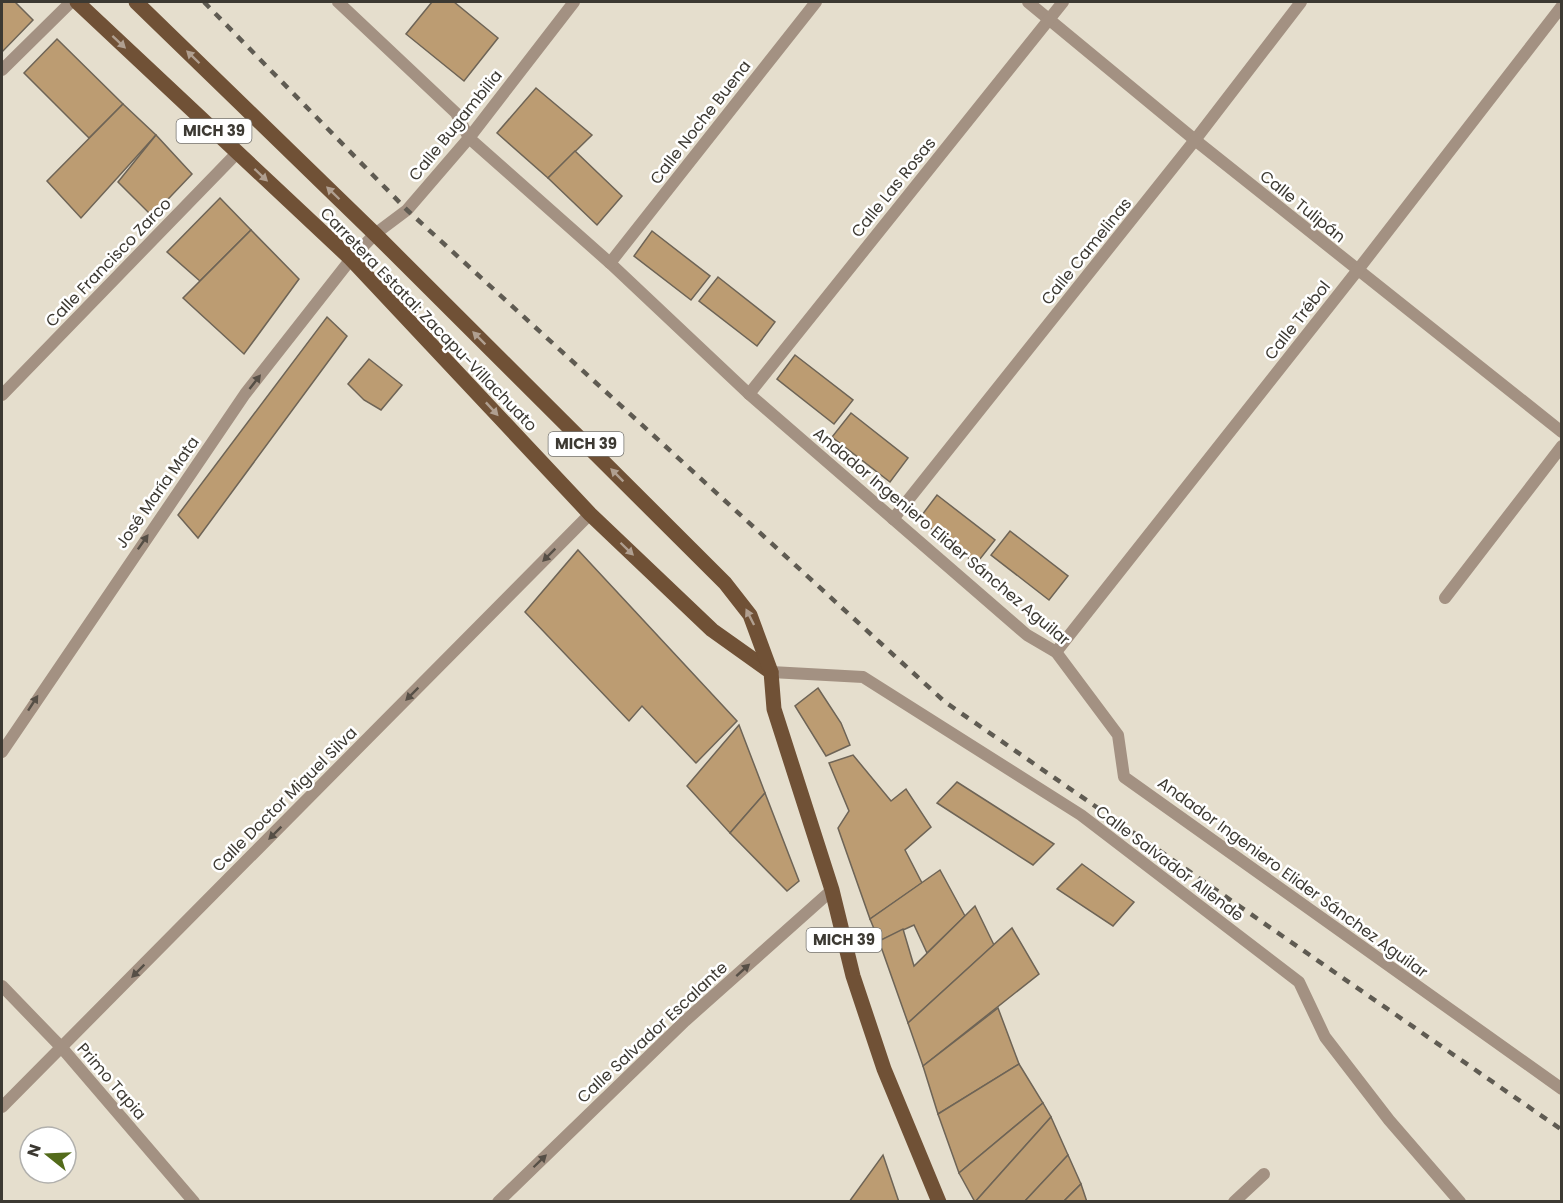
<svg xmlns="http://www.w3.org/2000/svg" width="1563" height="1203" font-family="Poppins,sans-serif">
  <rect width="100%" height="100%" fill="#e5decd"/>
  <g fill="#bc9c72" stroke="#6e6456" stroke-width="1.5">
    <polygon points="2,2 15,2 33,20 2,52"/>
    <polygon points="432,2 454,2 498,38 464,81 406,34"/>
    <polygon points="57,39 123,104 89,138 24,73"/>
    <polygon points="536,88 592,135 548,178 497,133"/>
    <polygon points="123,104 156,135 81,218 47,181"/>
    <polygon points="156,135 192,174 152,216 118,182"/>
    <polygon points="575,151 622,196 597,225 548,178"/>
    <polygon points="220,198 251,230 200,281 167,252"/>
    <polygon points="251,230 299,279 244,354 183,298"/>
    <polygon points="652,231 710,276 691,300 634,256"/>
    <polygon points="718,277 775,322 757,346 699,301"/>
    <polygon points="327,317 347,336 198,538 178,515"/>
    <polygon points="795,355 853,400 834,424 777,379"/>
    <polygon points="369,359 402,385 381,410 364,400 348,384"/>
    <polygon points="851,413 908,458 890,482 832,437"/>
    <polygon points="937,495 995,540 976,564 919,519"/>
    <polygon points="1010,531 1068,576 1049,600 991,555"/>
    <polygon points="578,550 737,721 696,763 642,706 629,721 525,612"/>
    <polygon points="818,688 841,723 850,745 826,756 795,706"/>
    <polygon points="739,725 765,793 730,833 687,786"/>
    <polygon points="853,755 891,801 906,789 931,827 905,850 922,883 870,919 838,828 849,811 829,763"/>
    <polygon points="957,782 1054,844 1033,865 937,803"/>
    <polygon points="765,793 799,881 787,891 730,833"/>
    <polygon points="1082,864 1134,902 1113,926 1057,889"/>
    <polygon points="940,870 965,916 927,953 914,925 879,941 870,919"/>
    <polygon points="975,906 994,945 908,1023 879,941 903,929 914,966"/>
    <polygon points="1012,928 1039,974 923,1066 908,1023"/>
    <polygon points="998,1008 1019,1064 938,1114 923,1066"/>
    <polygon points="1019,1064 1043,1103 959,1173 938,1114"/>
    <polygon points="1043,1103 1051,1117 975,1202 959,1173"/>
    <polygon points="1051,1117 1068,1155 1024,1202 975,1202"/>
    <polygon points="883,1155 899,1202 849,1202"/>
    <polygon points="1068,1155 1081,1184 1063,1202 1024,1202"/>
    <polygon points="1081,1184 1087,1202 1063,1202"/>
  </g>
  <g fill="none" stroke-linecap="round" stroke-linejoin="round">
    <g stroke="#a39182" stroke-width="12">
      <polyline points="338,2 456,113 469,138 610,263 749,394 1027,635 1056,652 1118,735 1124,777 1562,1089"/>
      <polyline points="1028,2 1195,140 1562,432"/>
      <polyline points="2,70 71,2"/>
      <polyline points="610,263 816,2"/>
      <polyline points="749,394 1063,2"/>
      <polyline points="2,395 237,153"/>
      <polyline points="893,519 1195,140 1301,2"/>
      <polyline points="1445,598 1562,446"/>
      <polyline points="1056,652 1357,271 1562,6"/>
      <polyline points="771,672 863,677 1081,815 1299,982 1325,1037 1389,1120 1460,1202"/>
      <polyline points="2,752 245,394 351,259 375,234 407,210 469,138 574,2"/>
      <polyline points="2,986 62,1048 194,1202"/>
      <polyline points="2,1107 590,514"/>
      <polyline points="498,1202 685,1021 832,890"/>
      <polyline points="1234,1202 1264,1174"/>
    </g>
    <g stroke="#705136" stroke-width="15">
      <polyline points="77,2 351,259 590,514 712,630 771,672"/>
      <polyline points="136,2 375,234 725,583 750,615 771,672 774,709 832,890 853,976 884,1069 939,1202"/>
    </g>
    <polyline stroke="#5f5b52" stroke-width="4.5" stroke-dasharray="8 8" stroke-linecap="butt" points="204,2 407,210 945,702 1562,1130"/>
  </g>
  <defs><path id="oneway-solid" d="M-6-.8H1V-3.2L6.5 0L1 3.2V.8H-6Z" transform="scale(1.5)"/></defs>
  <g fill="#b09f90">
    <use href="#oneway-solid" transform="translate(119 42) rotate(43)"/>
    <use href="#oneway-solid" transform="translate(193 57) rotate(-136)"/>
    <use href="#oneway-solid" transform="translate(261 175) rotate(43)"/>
    <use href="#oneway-solid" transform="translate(333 193) rotate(-136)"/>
    <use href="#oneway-solid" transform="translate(479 338) rotate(-135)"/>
    <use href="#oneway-solid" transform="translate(492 409) rotate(47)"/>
    <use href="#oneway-solid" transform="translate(617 475) rotate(-135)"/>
    <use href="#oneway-solid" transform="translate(627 549) rotate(44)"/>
    <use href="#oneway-solid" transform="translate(750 617) rotate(-117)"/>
  </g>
  <g fill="#564f46">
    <use href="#oneway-solid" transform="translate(255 382) rotate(-52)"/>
    <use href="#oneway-solid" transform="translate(143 542) rotate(-55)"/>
    <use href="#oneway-solid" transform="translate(549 555) rotate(135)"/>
    <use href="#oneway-solid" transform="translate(412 694) rotate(135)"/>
    <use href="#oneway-solid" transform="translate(33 703) rotate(-57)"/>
    <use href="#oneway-solid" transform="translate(275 833) rotate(135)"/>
    <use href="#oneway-solid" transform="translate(743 970) rotate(-42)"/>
    <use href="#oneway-solid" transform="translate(138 971) rotate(135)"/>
    <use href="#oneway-solid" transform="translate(540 1161) rotate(-44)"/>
  </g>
  <g text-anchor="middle" stroke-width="5" stroke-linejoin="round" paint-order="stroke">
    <g fill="#fff" stroke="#767470" stroke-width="1.5">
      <rect x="176.5" y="119" width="75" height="24" rx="4.5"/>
      <rect x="548.5" y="432" width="75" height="24" rx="4.5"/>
      <rect x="806.5" y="928" width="75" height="24" rx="4.5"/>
    </g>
    <g font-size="15" font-weight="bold" fill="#3c3932">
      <text x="214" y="136">MICH 39</text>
      <text x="586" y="449">MICH 39</text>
      <text x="844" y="945">MICH 39</text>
    </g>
    <g font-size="16" fill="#3c3932" stroke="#fff">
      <text transform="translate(700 122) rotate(-52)" y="6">Calle Noche Buena</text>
      <text transform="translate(455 125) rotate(-51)" y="6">Calle Bugambilia</text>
      <text transform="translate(893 187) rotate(-51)" y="6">Calle Las Rosas</text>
      <text transform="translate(1303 206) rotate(39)" y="6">Calle Tulipán</text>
      <text transform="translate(1086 251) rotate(-51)" y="6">Calle Camelinas</text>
      <text transform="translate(108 262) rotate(-46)" y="6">Calle Francisco Zarco</text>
      <text transform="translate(429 319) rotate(46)" y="6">Carretera Estatal: Zacapu-Villachuato</text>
      <text transform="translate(1297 320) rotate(-52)" y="6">Calle Trébol</text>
      <text transform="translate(157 492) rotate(-55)" y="6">José María Mata</text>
      <text transform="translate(942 536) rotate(40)" y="6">Andador Ingeniero Elider Sánchez Aguilar</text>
      <text transform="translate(284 799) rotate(-45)" y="6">Calle Doctor Miguel Silva</text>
      <text transform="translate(1170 863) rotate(37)" y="6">Calle Salvador Allende</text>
      <text transform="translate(1293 877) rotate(36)" y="6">Andador Ingeniero Elider Sánchez Aguilar</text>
      <text transform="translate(652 1032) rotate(-43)" y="6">Calle Salvador Escalante</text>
      <text transform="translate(112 1081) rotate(49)" y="6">Primo Tapia</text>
    </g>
  </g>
  <rect width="1563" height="1203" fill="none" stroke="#3c3932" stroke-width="6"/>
  <g transform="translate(48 1155) rotate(288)"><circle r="28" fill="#ffffff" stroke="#b1b0ad" stroke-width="1.5"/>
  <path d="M0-4.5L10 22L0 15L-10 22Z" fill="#536b1b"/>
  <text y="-9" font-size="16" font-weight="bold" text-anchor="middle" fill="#3c3932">N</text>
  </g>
</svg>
